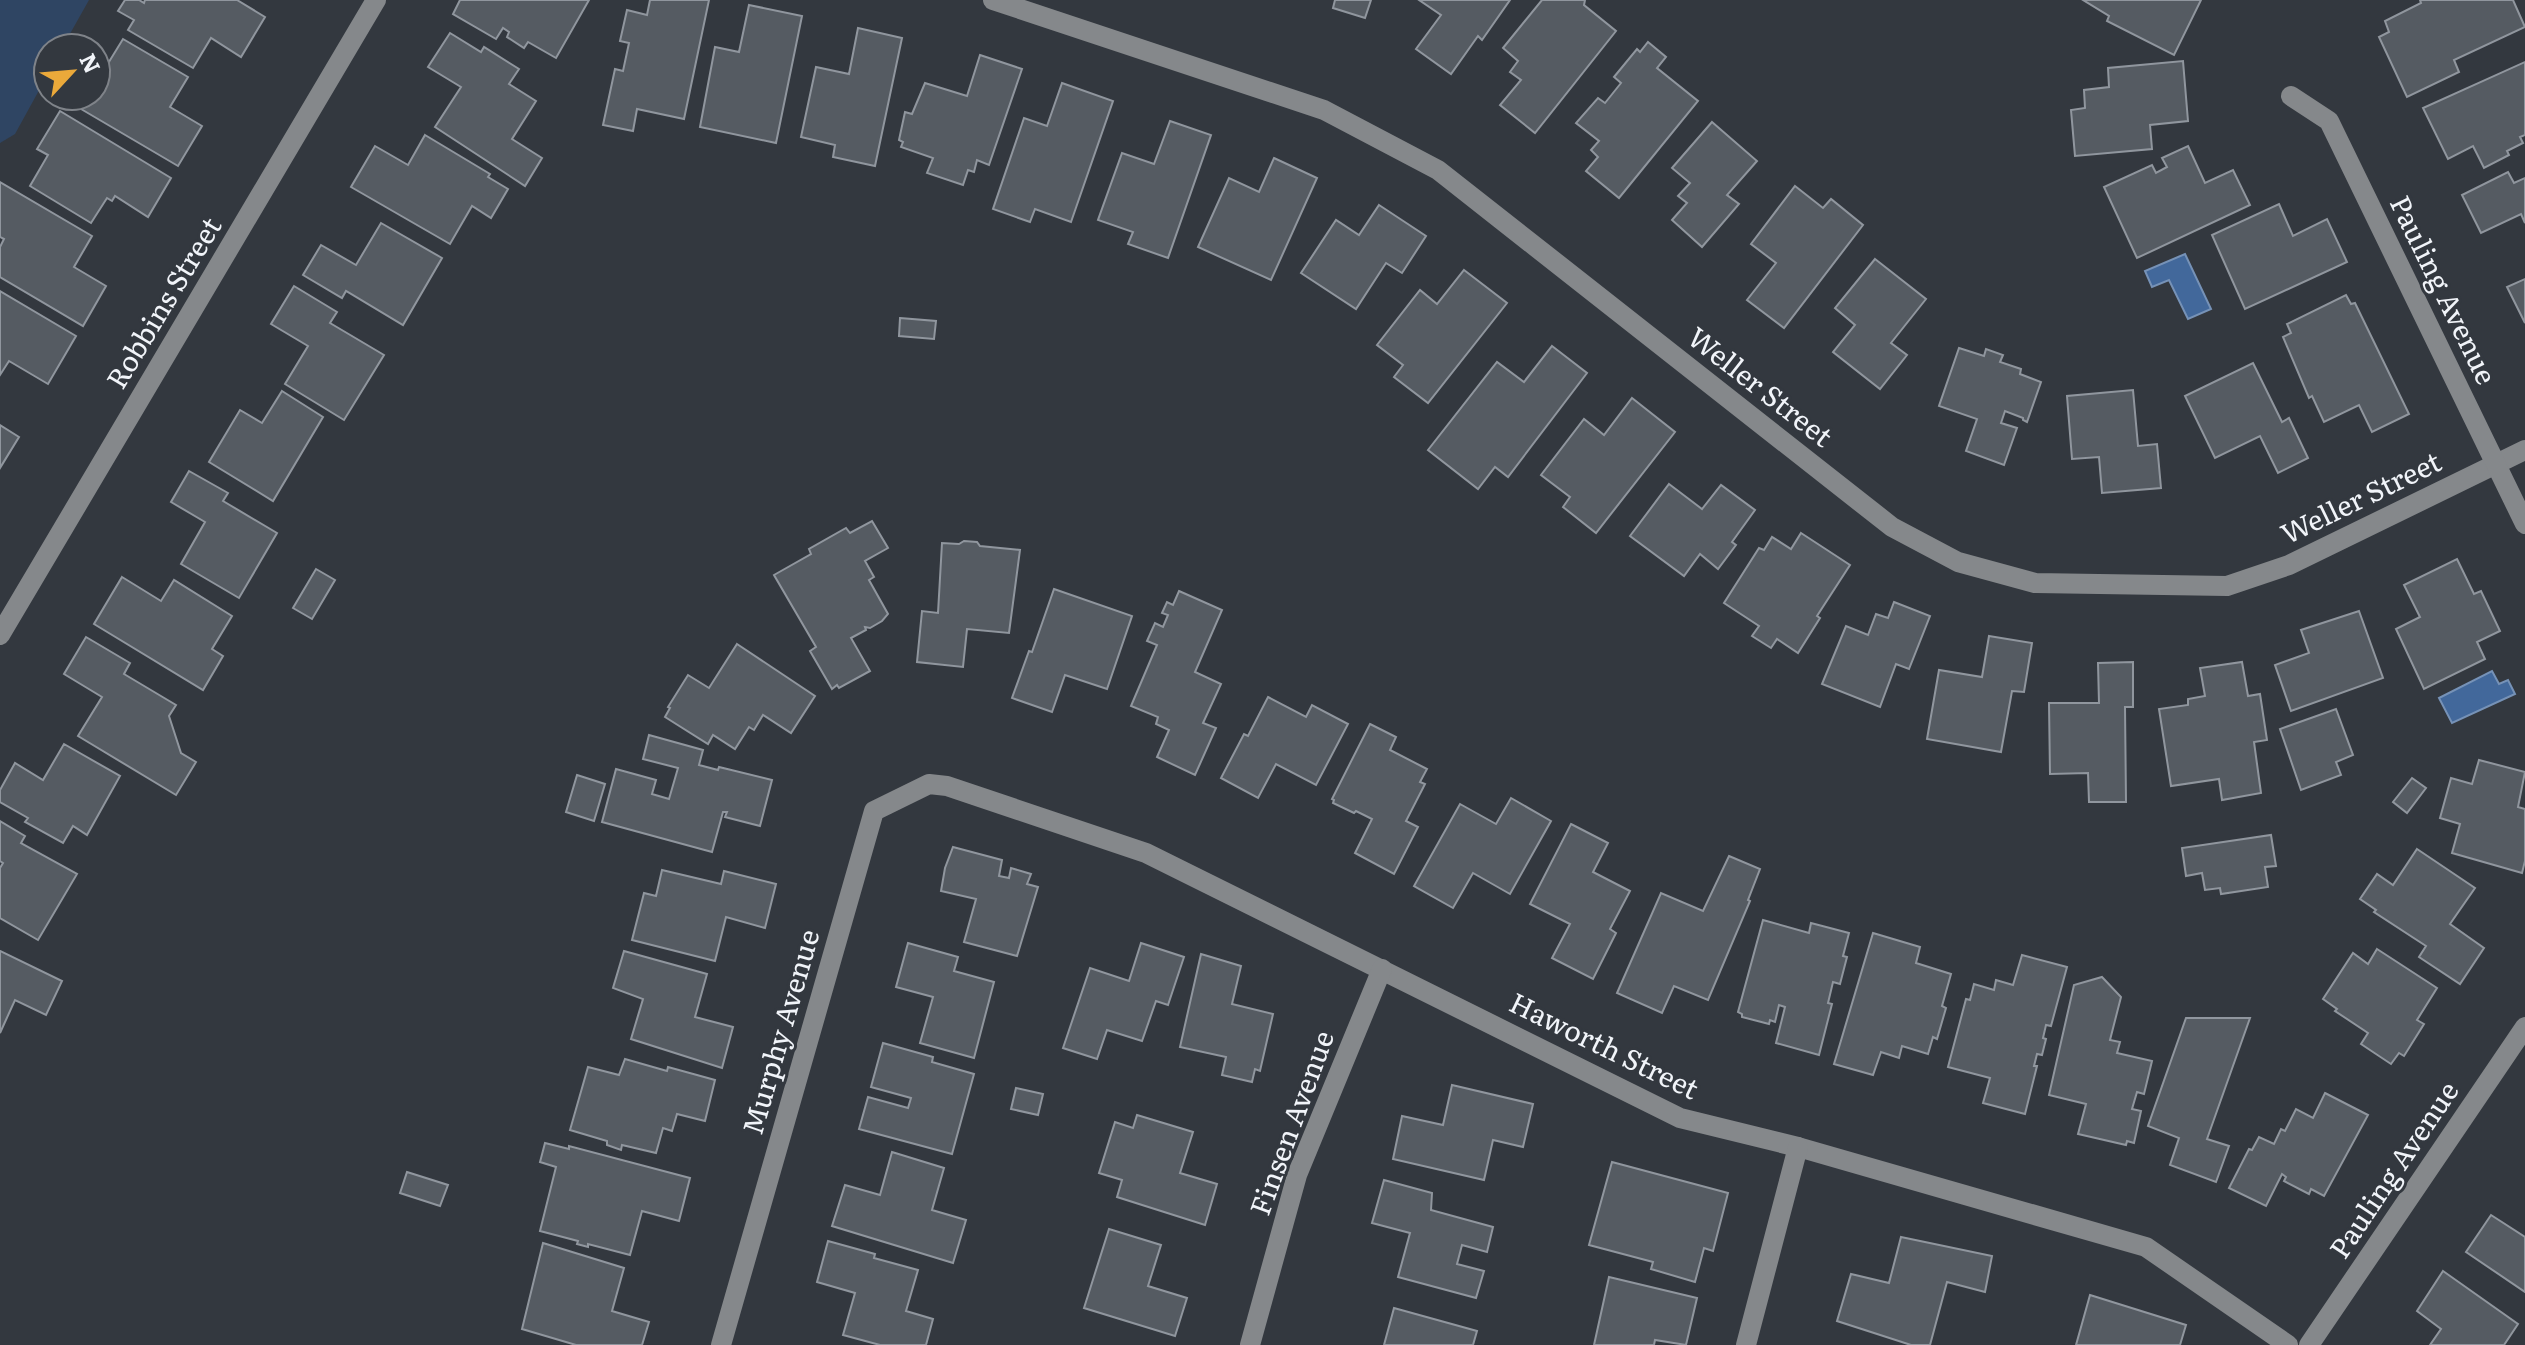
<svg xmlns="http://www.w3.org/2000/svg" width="2525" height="1345" font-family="Literata,serif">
  <rect width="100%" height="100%" fill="#33383f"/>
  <polygon fill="#2f4563" points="0,0 89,0 62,48 48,48 48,74 15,134 0,143"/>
  <g fill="#42689b" stroke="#7692b7" stroke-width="2">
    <polygon points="2185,254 2211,309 2188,319 2169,280 2152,287 2145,271"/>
    <polygon points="2492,671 2499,684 2508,680 2515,694 2452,723 2439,698"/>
  </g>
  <g fill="#555b62" stroke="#90969e" stroke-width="2">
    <polygon points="125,0 139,0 144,3 145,0 237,0 265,17 241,57 211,38 193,68 128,30 134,20 118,11"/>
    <polygon points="460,0 589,0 556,58 528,42 524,48 507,37 509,32 503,28 496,39 453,14"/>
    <polygon points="650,0 709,0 684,119 637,109 633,131 603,125 615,69 623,71 629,43 620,41 627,10 647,15"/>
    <polygon points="1335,0 1371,0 1365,18 1333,8"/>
    <polygon points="1419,0 1510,0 1482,40 1478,36 1451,74 1416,49 1441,15"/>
    <polygon points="1542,0 1585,0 1584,5 1616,31 1535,133 1500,105 1521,80 1510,72 1518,61 1503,48"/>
    <polygon points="2083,0 2201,0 2174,55 2107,21 2109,16"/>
    <polygon points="2420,0 2513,0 2525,27 2454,60 2459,72 2407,97 2379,37 2389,32 2385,21 2421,3"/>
    <polygon points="749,5 802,16 776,143 700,127 715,47 739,52"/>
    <polygon points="858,28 902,38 875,166 833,157 835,145 801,137 816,67 849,74"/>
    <polygon points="450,33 481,52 484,47 519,69 509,84 536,101 512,139 542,158 525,186 435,127 461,87 428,67"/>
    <polygon points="123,39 188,77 170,107 202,126 178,166 81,109 88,96 96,96 96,83"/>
    <polygon points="1648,42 1666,57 1657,68 1698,101 1619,198 1586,171 1598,157 1591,150 1599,141 1576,123 1598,98 1605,103 1621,83 1614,77 1637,49 1640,52"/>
    <polygon points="980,55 1022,69 989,165 977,160 974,172 968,170 963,185 927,173 933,158 901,147 903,142 899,140 905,112 912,114 925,83 967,96"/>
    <polygon points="2183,61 2188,121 2150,125 2152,149 2075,156 2071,110 2085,108 2084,90 2109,87 2108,68"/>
    <polygon points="2525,62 2525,135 2520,137 2523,143 2507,151 2509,155 2484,168 2473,146 2448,159 2423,108"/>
    <polygon points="1062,83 1113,101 1071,222 1035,209 1030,222 993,209 1024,118 1047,126"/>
    <polygon points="60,111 171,178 148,217 115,196 112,201 107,198 91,223 30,186 48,155 37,149"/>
    <polygon points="1170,121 1211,135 1168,258 1128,244 1133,232 1098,220 1122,153 1154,164"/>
    <polygon points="1712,122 1757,161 1727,195 1739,204 1702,247 1672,220 1687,203 1678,196 1690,183 1672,168"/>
    <polygon points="425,135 490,174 488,177 508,189 491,218 472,206 450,244 351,187 375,146 408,165"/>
    <polygon points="2188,146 2205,183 2233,170 2250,205 2137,258 2104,187 2152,165 2156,173 2167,167 2162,158"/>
    <polygon points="1274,158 1317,178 1271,280 1198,247 1229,178 1259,192"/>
    <polygon points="2508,172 2514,183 2525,178 2525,223 2521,214 2481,233 2462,195"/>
    <polygon points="0,182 92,236 74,267 106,286 83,326 0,277 0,247 4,239 0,237"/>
    <polygon points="1795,186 1823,208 1831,199 1863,225 1784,328 1747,300 1776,263 1751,244"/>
    <polygon points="2279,204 2293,236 2327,219 2347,262 2245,309 2212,235"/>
    <polygon points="1379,205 1426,236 1402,273 1386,263 1356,309 1301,273 1336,220 1359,235"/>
    <polygon points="381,223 442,258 403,325 346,291 342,298 303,275 321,245 356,265"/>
    <polygon points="1875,259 1926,299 1891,343 1907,355 1880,389 1833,352 1855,325 1835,308"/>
    <polygon points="1464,270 1507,303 1428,403 1394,377 1403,365 1377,345 1420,290 1437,304"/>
    <polygon points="2525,279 2525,323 2507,287"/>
    <polygon points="294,286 337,312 330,323 384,355 344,420 285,384 308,346 271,324"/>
    <polygon points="0,291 76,336 48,384 9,361 0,375"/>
    <polygon points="2346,295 2351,304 2355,303 2409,414 2372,432 2359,405 2324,422 2312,396 2309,398 2283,337 2291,333 2287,324"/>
    <polygon points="900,318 936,321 934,339 899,336"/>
    <polygon points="1552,346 1587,373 1508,477 1495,467 1478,489 1428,450 1497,362 1524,382"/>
    <polygon points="1959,348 1984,356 1986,349 2003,355 2000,362 2021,369 2020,374 2041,382 2027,422 2023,420 2023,418 2005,411 2001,423 2017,428 2004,465 1966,451 1977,419 1939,406"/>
    <polygon points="2253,363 2282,422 2289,418 2308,458 2278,473 2260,436 2215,458 2185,396"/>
    <polygon points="2133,390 2138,446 2157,444 2161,488 2102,493 2099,457 2072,459 2067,396"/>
    <polygon points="282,391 323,417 273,501 209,462 240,410 262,423"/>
    <polygon points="1632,398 1675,432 1596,533 1563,507 1570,497 1541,475 1584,419 1604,435"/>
    <polygon points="0,425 19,437 0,468"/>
    <polygon points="189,471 228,493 223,501 277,533 239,598 181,564 205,522 171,502"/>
    <polygon points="1669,484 1702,509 1721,485 1755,510 1732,542 1736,545 1718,569 1700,554 1684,576 1630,536"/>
    <polygon points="872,521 888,548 865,561 874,577 869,580 888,614 882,621 870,628 865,627 866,630 851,638 870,671 839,688 837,685 832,689 810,651 816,647 774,575 811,554 809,549 846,528 850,533"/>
    <polygon points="1801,533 1850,565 1817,616 1820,618 1798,653 1777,639 1771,648 1752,636 1759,626 1724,603 1759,548 1764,550 1772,537 1791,549"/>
    <polygon points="964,541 977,542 980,546 1020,550 1009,633 967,629 963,667 917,662 922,611 938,613 942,543 959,544"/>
    <polygon points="2457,559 2474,594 2481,591 2500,631 2477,642 2485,659 2424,689 2396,629 2420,617 2404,585"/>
    <polygon points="316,569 335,580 312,619 293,608"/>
    <polygon points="122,577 161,601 174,580 232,616 212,649 223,656 203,690 94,624"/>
    <polygon points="1054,589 1132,616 1107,689 1065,675 1052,712 1012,698 1029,651 1032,652"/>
    <polygon points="1179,591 1222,610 1195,672 1221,684 1203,723 1216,728 1195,775 1157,757 1169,730 1156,724 1158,717 1131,706 1157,645 1147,641 1155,623 1163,627 1168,615 1162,613 1167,602 1173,605"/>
    <polygon points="1894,602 1930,616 1909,669 1896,664 1880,707 1822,684 1846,626 1868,635 1876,614 1888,618"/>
    <polygon points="2359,611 2383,678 2291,711 2275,665 2309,653 2301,630"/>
    <polygon points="1989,636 2032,643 2024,692 2012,691 2001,752 1927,739 1939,670 1982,677"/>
    <polygon points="86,637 130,663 124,674 176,705 169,716 181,753 196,762 176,795 78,736 102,697 64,674"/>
    <polygon points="737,644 815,696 791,733 763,715 754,730 749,727 735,749 713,735 708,744 665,717 670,708 668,707 688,675 709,688"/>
    <polygon points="2133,662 2133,707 2125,707 2126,802 2089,802 2088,773 2050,774 2049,703 2099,703 2098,663"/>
    <polygon points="2242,662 2248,696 2260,694 2267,740 2254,742 2261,793 2222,800 2219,779 2171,786 2159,709 2188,705 2188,699 2205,696 2200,668"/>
    <polygon points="1268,697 1306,717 1312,705 1348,724 1316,785 1276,764 1258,798 1221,778 1244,734 1248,736"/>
    <polygon points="2336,709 2353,755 2336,762 2341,775 2301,790 2280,729"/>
    <polygon points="1370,724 1396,737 1390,750 1427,769 1420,782 1425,784 1406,821 1418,827 1394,874 1355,853 1372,819 1356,811 1354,813 1333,803 1334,800 1332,799"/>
    <polygon points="649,735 703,750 699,765 718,770 719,767 772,780 760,826 725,817 727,812 723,812 712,852 602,822 616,769 656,780 652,794 669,799 678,768 643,759"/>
    <polygon points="64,744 120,776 87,835 73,826 63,843 25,822 28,818 0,802 0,790 15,763 43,780"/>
    <polygon points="2479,760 2525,772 2518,807 2525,809 2525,861 2522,873 2452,853 2460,824 2440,818 2451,778 2472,784"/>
    <polygon points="577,775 605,784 594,821 566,812"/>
    <polygon points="2412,778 2426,788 2407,813 2393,802"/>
    <polygon points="1511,798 1551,821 1510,894 1473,873 1453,908 1414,886 1460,804 1496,824"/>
    <polygon points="0,821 25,836 21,843 77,874 38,940 0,918 0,868 3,863 0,861"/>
    <polygon points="1571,824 1608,843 1593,872 1630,891 1610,929 1616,933 1593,979 1552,958 1570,924 1530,904"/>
    <polygon points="2271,835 2276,866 2265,867 2268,887 2221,894 2220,888 2205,890 2202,873 2186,876 2182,848"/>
    <polygon points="953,847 1002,860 999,876 1009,878 1011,868 1031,874 1027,884 1038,887 1017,956 964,942 976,899 941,891 945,868"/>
    <polygon points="2417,849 2475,888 2450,924 2484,948 2460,984 2419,957 2426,946 2374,912 2376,910 2360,899 2377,874 2393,885"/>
    <polygon points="1729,856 1760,869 1748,900 1750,901 1708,1000 1674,986 1662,1013 1617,993 1661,893 1703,911"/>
    <polygon points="662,870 721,884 724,871 776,884 765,928 726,917 715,961 632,940 644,893 656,896"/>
    <polygon points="1763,920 1809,933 1811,923 1849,933 1843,956 1847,957 1840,984 1833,982 1828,1003 1832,1004 1819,1055 1776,1043 1785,1007 1779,1005 1775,1022 1770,1020 1769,1024 1742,1017 1742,1014 1738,1012"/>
    <polygon points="1873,933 1920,947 1916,963 1951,974 1942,1006 1946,1008 1937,1039 1933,1037 1928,1054 1902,1046 1899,1058 1881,1052 1873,1075 1834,1064"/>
    <polygon points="908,943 958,957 954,971 994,982 974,1058 920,1043 933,997 896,987"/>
    <polygon points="1141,943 1184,957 1168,1005 1156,1001 1142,1041 1107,1030 1097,1059 1063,1048 1090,968 1129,981"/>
    <polygon points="2377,949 2437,988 2417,1020 2424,1024 2404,1056 2399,1053 2391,1064 2361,1044 2368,1033 2335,1011 2337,1009 2323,999 2353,953 2368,964"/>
    <polygon points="0,951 62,981 46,1015 15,1000 0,1033"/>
    <polygon points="624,951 707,974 695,1017 733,1027 722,1068 631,1039 643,999 613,988"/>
    <polygon points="1201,954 1241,966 1232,1004 1273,1014 1260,1071 1255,1069 1252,1082 1222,1075 1226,1057 1180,1047"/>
    <polygon points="2022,955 2067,967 2051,1026 2046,1025 2043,1038 2046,1039 2042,1055 2037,1054 2034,1066 2037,1066 2025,1114 1983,1103 1990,1078 1948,1067 1966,999 1970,1000 1974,984 1994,990 1996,980 2013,985"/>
    <polygon points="2102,977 2121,997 2110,1040 2120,1042 2117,1053 2152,1061 2144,1094 2137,1092 2132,1109 2141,1111 2134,1143 2127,1141 2126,1145 2078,1134 2086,1104 2049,1095 2074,985"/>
    <polygon points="2186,1018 2250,1018 2207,1139 2229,1146 2216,1182 2170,1165 2179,1138 2148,1126"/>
    <polygon points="883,1043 933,1057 932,1062 974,1074 952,1154 859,1129 868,1097 908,1108 911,1098 871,1087"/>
    <polygon points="625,1059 667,1071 668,1067 715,1080 705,1121 677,1114 672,1131 663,1128 656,1153 622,1145 621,1150 607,1145 607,1141 570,1130 588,1067 619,1075"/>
    <polygon points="1452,1085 1533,1104 1523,1147 1493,1140 1484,1180 1393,1159 1402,1116 1443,1125"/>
    <polygon points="1016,1088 1043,1094 1038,1115 1011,1109"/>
    <polygon points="2325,1093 2368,1115 2324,1196 2311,1189 2309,1194 2284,1181 2286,1177 2282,1174 2266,1206 2229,1188 2249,1149 2252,1150 2259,1137 2274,1144 2281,1129 2285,1131 2296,1109 2313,1118"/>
    <polygon points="1137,1115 1193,1132 1180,1173 1217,1184 1205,1225 1117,1197 1122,1180 1099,1173 1115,1122 1133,1128"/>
    <polygon points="545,1143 569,1149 569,1146 690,1178 679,1221 642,1211 630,1255 588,1244 588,1247 577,1244 578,1241 540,1231 556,1167 540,1162"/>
    <polygon points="892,1152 944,1168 932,1210 966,1220 953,1263 832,1226 845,1185 880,1195"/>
    <polygon points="1612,1162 1728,1193 1713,1251 1704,1248 1695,1282 1651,1269 1653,1262 1589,1245"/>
    <polygon points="407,1172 448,1185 440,1206 400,1193"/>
    <polygon points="1384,1180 1432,1193 1431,1210 1493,1227 1487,1252 1462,1245 1457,1264 1484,1271 1476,1298 1398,1277 1410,1233 1372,1223"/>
    <polygon points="2491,1215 2525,1237 2525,1292 2466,1252"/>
    <polygon points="1109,1229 1161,1245 1148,1286 1187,1298 1175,1336 1084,1308"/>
    <polygon points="1901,1237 1992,1256 1985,1292 1947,1282 1930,1345 1911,1345 1837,1321 1851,1274 1889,1283"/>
    <polygon points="828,1241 875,1254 874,1258 918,1270 906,1311 933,1319 926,1345 880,1345 843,1335 855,1293 817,1282"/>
    <polygon points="543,1243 624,1268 612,1311 649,1322 642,1345 576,1345 522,1329"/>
    <polygon points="2443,1271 2518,1324 2504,1345 2430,1345 2441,1329 2417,1311"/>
    <polygon points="1609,1277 1697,1298 1686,1345 1655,1340 1654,1345 1594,1345"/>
    <polygon points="2090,1295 2186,1325 2180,1345 2076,1345"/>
    <polygon points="1394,1308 1477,1331 1473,1345 1384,1345"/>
  </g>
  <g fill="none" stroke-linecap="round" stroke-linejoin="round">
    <g stroke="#85888b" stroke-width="20">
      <polyline points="993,0 1324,110 1438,170 1892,527 1958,562 2035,583 2227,586 2289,565 2525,450"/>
      <polyline points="2291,96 2329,121 2525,524"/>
      <polyline points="0,635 376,0"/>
      <polyline points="721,1345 874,811 929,784 947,786 1146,853 1680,1118 1798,1147 2146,1247 2288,1345"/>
      <polyline points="1250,1345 1297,1175 1382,969"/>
      <polyline points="1746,1345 1798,1147"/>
      <polyline points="2309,1345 2525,1027"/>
    </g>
  </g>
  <g text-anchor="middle" stroke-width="6" stroke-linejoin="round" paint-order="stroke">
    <g font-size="28" fill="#f1f4f9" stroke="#33383f">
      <text transform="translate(2443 290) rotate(64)" y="10">Pauling Avenue</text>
      <text transform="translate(164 303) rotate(-59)" y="10">Robbins Street</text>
      <text transform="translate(1760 387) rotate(38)" y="10">Weller Street</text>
      <text transform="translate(2361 498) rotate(-26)" y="10">Weller Street</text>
      <text transform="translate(781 1032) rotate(-74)" y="10">Murphy Avenue</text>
      <text transform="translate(1604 1046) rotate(26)" y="10">Haworth Street</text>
      <text transform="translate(1292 1123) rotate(-70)" y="10">Finsen Avenue</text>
      <text transform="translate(2394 1170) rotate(-56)" y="10">Pauling Avenue</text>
    </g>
  </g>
  <g transform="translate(72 72) rotate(64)"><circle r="38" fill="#33383f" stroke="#7f8389" stroke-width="2"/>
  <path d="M0-6L14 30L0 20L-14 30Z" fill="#eba93a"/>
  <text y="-12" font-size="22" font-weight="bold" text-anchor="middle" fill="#f1f4f9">N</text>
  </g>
</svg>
